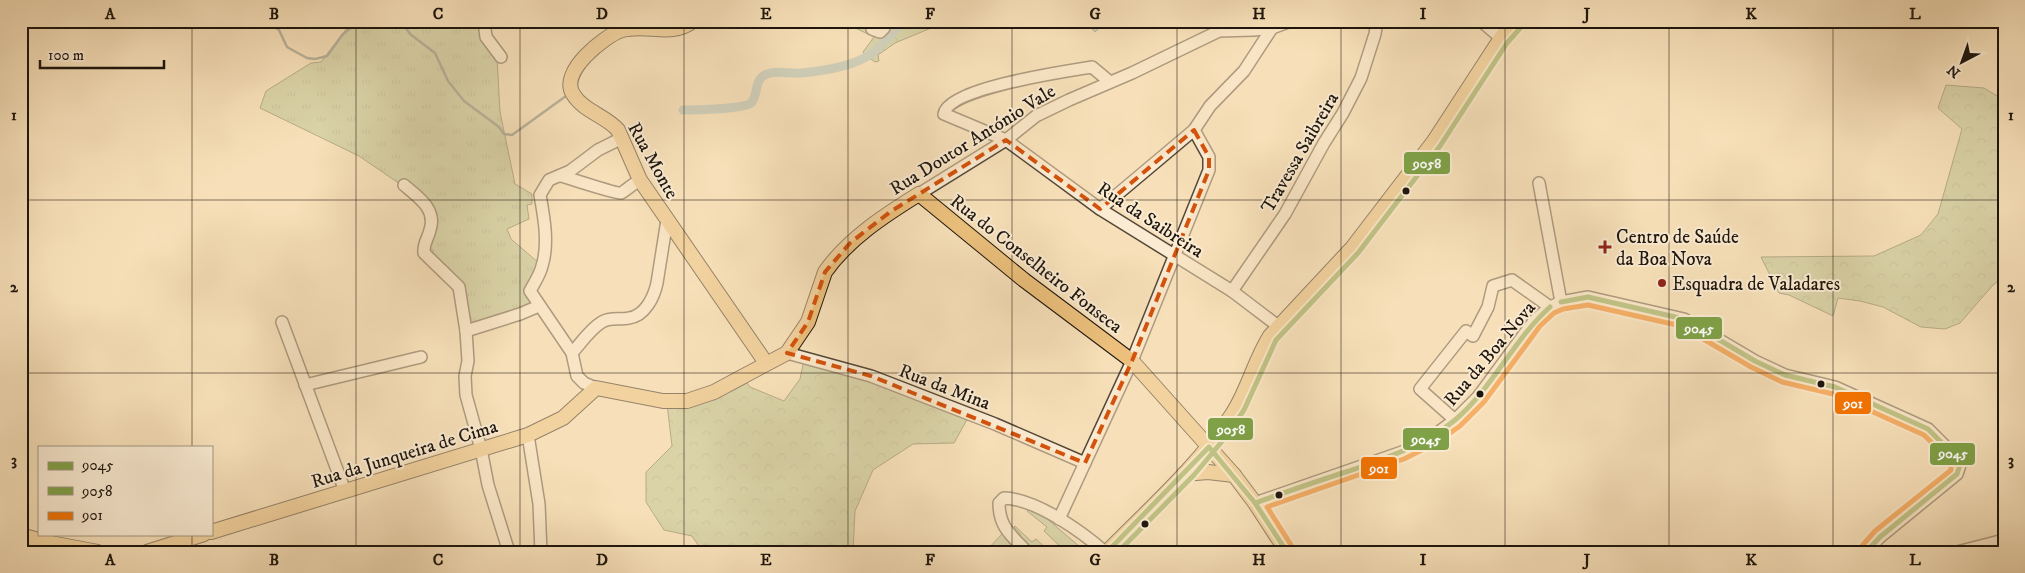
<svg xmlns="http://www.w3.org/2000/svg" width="2025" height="573" font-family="'IM FELL DW Pica',serif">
  <defs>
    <pattern id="grass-tufts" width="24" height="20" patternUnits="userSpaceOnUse" patternTransform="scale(1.25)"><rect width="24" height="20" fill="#b7c393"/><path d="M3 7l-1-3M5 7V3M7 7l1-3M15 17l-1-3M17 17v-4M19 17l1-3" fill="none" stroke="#9da77e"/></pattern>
    <pattern id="forest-crowns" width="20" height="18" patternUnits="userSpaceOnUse" patternTransform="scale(1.25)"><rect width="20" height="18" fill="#b7c393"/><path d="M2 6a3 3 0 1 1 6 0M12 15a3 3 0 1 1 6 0" fill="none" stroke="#9da77e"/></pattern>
    <pattern id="water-waves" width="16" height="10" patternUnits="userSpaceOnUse" patternTransform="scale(1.25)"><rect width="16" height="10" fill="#a1bbb9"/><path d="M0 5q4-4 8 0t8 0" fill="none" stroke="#8aa09e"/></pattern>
  </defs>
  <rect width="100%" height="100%" fill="#f7e0b9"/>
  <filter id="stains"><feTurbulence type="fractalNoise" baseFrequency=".004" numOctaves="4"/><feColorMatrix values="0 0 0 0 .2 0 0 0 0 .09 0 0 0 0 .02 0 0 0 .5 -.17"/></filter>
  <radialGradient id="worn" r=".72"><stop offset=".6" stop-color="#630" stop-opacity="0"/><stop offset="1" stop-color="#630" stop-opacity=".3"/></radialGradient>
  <polygon fill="url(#grass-tufts)" stroke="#6a6c50" points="362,21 481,21 497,57 500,112 515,184 532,194 532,204 527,205 529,219 507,229 511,239 540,264 536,275 535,304 468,328 462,286 434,258 433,250 428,248 435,234 437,217 425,201 359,156 260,108 266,91 311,63 321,62 347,28"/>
  <g fill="url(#forest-crowns)" stroke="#6a6c50">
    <polygon points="841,21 948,21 895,43 878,55 879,61 875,62 871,59 868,59 863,52 874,37"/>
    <polygon points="1946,85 1984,88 2004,100 2004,277 1993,285 1960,323 1945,329 1921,327 1883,307 1860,301 1838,298 1833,316 1789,295 1779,293 1761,257 1874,256 1921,235 1938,214 1962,129 1938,108"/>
    <polygon points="804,360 844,371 969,416 954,443 913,444 873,470 855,511 853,552 703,552 692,536 664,530 646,502 646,472 672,446 667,404 702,402 736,389 747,383 750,387 784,401 800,379"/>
  </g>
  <g fill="#b7c393" stroke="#6a6c50">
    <polygon points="1029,509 1039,512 1086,552 1066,552 1044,531 1047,527 1027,511"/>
    <polygon points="1015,526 1032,542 1036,539 1050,552 1029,552 1017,539 1021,535 1014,527"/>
    <polygon points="1003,533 1022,552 986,551"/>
  </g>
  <polygon fill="url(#water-waves)" stroke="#6c7974" points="1094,21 1107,21 1095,32 1089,26"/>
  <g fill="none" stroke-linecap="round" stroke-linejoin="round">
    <g stroke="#6c7974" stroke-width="2.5">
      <polyline points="266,21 279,30 287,47 307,58 315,59 327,56 343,34 352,27 368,21"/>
      <polyline points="401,21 410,34 435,53 448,81 464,101 499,127 504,134 512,135 566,96"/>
    </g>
    <path stroke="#a1bbb9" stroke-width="9" d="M683 110C694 110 745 109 751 103 759 95 753 79 767 74 777 70 790 74 801 73 823 71 852 67 871 54 883 45 893 32 903 21"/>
    <defs>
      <g id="minor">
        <polyline points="484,21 486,37 501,57"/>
        <polyline points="877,21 872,29 880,32 884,28 878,21"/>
        <polyline points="1481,21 1501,38"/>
        <path d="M1110 82 1092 67C1068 71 948 88 944 114L1006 140 1100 209 1232 291 1278 326"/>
        <path d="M561 176C569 178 616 194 621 193 624 192 634 183 640 180"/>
        <polyline points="1539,183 1561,302"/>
        <path d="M404 185C418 197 437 209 430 230 428 239 423 243 424 253L459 287 466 331 468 361 465 376 466 395 481 449 488 485 509 552"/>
        <polyline points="919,194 1006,140 1036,116 1069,100 1132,73 1219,31 1254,30 1272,28 1291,21"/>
        <polyline points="1100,209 1194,130 1210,106 1244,71 1272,28"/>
        <polyline points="1232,291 1285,214 1324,143 1343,113 1361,78 1375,34 1377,21"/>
        <polyline points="282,322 345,491"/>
        <polyline points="466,331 520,314 539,306"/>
        <path d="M572 353C581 343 590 329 602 322 610 317 620 320 629 318 645 316 654 297 657 283L667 220"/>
        <polyline points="787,353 871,376 995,424 1085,463"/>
        <polyline points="305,385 421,357"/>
        <path d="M596 388 584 383 577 376 572 353 530 291C534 283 540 275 542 266 549 244 544 217 540 195L549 180 570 171 598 150 622 138"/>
        <polyline points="1455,420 1420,389 1466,331 1473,336 1488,307 1493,286 1512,280 1550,307"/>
        <polyline points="528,435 539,504 541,552"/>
        <polyline points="1255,503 1402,452 1432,437 1455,420 1478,397 1534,321 1550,307 1561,302 1588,297 1684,319 1755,361 1785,375 1835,387 1928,429 1957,458 1960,465 1957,474 1880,537 1866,552"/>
        <polyline points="1059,519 1132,361 1209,170 1209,157 1194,130"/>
        <path d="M1027 552C1011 535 999 527 999 503L1004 498C1036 499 1081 531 1105 552"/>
        <polyline points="1957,552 2004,540"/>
      </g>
      <g id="major">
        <path d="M693 21C671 38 647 23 622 30 604 36 559 72 573 94 583 111 606 116 618 130L640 180 766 363"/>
        <polyline points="1184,474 1208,472 1234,475"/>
        <path d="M211 532 528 435 563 418 596 388 663 401H687L714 392 740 378 787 353 808 322 825 272C848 239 885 215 919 194L1024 280 1132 361 1234 475 1255 503 1287 552"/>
        <polyline points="21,535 45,542 98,552"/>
        <polyline points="147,552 204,534"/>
        <path d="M1107 552C1150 508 1197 467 1231 416 1248 391 1254 361 1270 336L1352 248 1434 141 1501 38 1516 21"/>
      </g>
    </defs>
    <use href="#minor" stroke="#544838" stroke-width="14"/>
    <use href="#major" stroke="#1d150d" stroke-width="16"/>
    <use href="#minor" stroke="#faebd2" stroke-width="11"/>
    <use href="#major" stroke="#ecc07c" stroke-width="14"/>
    <defs>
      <g id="bus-1">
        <polyline points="1561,302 1588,297 1684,319 1755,361 1785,375 1835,387 1928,429 1957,458 1960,465 1957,474 1880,537 1866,552"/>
        <path d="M1255 503C1286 492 1317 481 1349 471 1386 458 1424 446 1455 420 1493 388 1513 340 1550 307"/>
        <polyline points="1107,552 1209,447 1255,503 1287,552"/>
      </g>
      <polyline id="bus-2" points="1118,552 1194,475 1224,439 1244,410 1276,340 1358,253 1440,146 1507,43 1522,26"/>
      <polyline id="bus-3" points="1293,548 1267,507 1404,459 1436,443 1460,426 1484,402 1540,326 1554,313 1563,309 1588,305 1681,326 1751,367 1782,382 1833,394 1924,435 1951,462 1951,470 1875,531 1861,547"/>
    </defs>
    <use href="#bus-1" stroke="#faebd2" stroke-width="9"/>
    <use href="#bus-2" stroke="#faebd2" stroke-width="9"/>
    <use href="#bus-3" stroke="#faebd2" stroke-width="9"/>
    <use href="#bus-1" stroke="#7fa147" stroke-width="5"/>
    <use href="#bus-2" stroke="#7fa147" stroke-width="5"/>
    <use href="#bus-3" stroke="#f47401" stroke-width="5"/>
  </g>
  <path d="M0 0H2025V573H0ZM1194 130 1209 157V170L1132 361 1085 463 871 376 787 353 808 322 825 272 850 243 890 212 1006 140 1100 209Z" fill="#f7e0b9" fill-opacity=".55" fill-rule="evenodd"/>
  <path fill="none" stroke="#d4520c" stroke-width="4" stroke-dasharray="10 6" stroke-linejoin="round" d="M1194 130 1209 157V170L1132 361 1085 463 871 376 787 353 808 322 825 272 850 243 890 212 1006 140 1100 209Z"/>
  <path fill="none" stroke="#1d150d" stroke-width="1" stroke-opacity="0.55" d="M192 21V447M356 21V552M520 21V552M684 21V552M848 21V552M1012 21V552M1177 21V552M1341 21V552M1505 21V552M1669 21V552M1833 21V552M21 200H2004M21 373H2004M192 534V552"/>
  <g fill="#1d150d" stroke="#faebd2" stroke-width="2">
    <circle cx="1406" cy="191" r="4.5"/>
    <circle cx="1821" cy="384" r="4.5"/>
    <circle cx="1480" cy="394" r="4.5"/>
    <circle cx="1279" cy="495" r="4.5"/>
    <circle cx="1145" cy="524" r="4.5"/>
  </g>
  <g fill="#8f2418" stroke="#faebd2" stroke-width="2">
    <path d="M1602.5 239.5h5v5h5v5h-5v5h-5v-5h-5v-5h5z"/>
    <circle cx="1662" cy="283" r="5"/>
  </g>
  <g text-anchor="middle" stroke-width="4" stroke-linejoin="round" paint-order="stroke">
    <g font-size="19" fill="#1d150d" stroke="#faebd2">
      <text transform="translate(972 139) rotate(-32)" y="7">Rua Doutor António Vale</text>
      <text transform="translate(1299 152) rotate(-60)" y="7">Travessa Saibreira</text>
      <text transform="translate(654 160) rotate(61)" y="7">Rua Monte</text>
      <text transform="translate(1151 219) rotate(33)" y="7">Rua da Saibreira</text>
      <text transform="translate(1037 263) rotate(38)" y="7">Rua do Conselheiro Fonseca</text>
      <text transform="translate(1489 353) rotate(-50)" y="7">Rua da Boa Nova</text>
      <text transform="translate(945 386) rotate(21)" y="7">Rua da Mina</text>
      <text transform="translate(404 453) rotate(-17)" y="7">Rua da Junqueira de Cima</text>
    </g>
    <g font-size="19" fill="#1d150d" stroke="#faebd2" text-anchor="start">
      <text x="1616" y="243">Centro de Saúde<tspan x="1616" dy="22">da Boa Nova</tspan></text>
      <text x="1672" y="290">Esquadra de Valadares</text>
    </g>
  </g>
  <g stroke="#faebd2" stroke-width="2">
    <rect x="1403" y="151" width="48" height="24" rx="5" fill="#7fa147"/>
    <rect x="1675" y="316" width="48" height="24" rx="5" fill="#7fa147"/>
    <rect x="1834" y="391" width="38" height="24" rx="5" fill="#f47401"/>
    <rect x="1207" y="417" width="47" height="24" rx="5" fill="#7fa147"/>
    <rect x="1402" y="427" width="48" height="24" rx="5" fill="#7fa147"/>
    <rect x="1929" y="442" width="47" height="24" rx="5" fill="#7fa147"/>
    <rect x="1360" y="456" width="38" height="24" rx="5" fill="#f47401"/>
  </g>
  <g font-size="14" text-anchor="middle" font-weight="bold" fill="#fff">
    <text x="1427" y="168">9058</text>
    <text x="1699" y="333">9045</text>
    <text x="1853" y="408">901</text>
    <text x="1231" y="434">9058</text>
    <text x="1426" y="444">9045</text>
    <text x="1953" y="458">9045</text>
    <text x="1379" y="473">901</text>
  </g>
  <rect width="2025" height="573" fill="none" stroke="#f7e0b9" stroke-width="55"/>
  <rect x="38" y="446" width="175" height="90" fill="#faebd2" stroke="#a29583"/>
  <rect x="48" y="462" width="25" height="8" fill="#7fa147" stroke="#a29583"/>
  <text x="82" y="470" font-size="15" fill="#1d150d">9045</text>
  <rect x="48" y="487" width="25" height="8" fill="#7fa147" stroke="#a29583"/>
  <text x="82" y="496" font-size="15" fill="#1d150d">9058</text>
  <rect x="48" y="512" width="25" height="8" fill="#f47401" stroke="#a29583"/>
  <text x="82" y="520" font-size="15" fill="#1d150d">901</text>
  <g transform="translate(1962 62) rotate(221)" stroke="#faebd2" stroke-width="4" paint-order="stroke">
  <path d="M0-4L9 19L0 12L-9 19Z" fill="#1d150d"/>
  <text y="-8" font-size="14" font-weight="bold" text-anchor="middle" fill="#1d150d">N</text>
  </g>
  <path d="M40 60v8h124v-8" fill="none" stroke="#1d150d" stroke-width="2.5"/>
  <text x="48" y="60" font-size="15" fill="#1d150d" stroke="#faebd2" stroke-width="4" paint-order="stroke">100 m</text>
  <rect x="28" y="28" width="1970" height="518" fill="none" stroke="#1d150d" stroke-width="2"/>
  <g font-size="16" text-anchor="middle" font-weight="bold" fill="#1d150d">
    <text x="110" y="19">A</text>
    <text x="274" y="19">B</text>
    <text x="438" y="19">C</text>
    <text x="602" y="19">D</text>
    <text x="766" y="19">E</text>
    <text x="930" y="19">F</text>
    <text x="1095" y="19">G</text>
    <text x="1259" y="19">H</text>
    <text x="1423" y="19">I</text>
    <text x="1587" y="19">J</text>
    <text x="1751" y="19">K</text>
    <text x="1915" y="19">L</text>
    <text x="14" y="120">1</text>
    <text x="2011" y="120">1</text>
    <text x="14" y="292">2</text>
    <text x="2011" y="292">2</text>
    <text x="14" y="465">3</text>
    <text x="2011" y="465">3</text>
    <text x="110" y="565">A</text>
    <text x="274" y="565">B</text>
    <text x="438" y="565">C</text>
    <text x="602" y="565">D</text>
    <text x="766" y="565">E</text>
    <text x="930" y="565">F</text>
    <text x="1095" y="565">G</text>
    <text x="1259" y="565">H</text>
    <text x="1423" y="565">I</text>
    <text x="1587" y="565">J</text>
    <text x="1751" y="565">K</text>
    <text x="1915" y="565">L</text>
  </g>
  <rect width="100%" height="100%" filter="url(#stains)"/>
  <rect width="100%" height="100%" fill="url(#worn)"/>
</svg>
